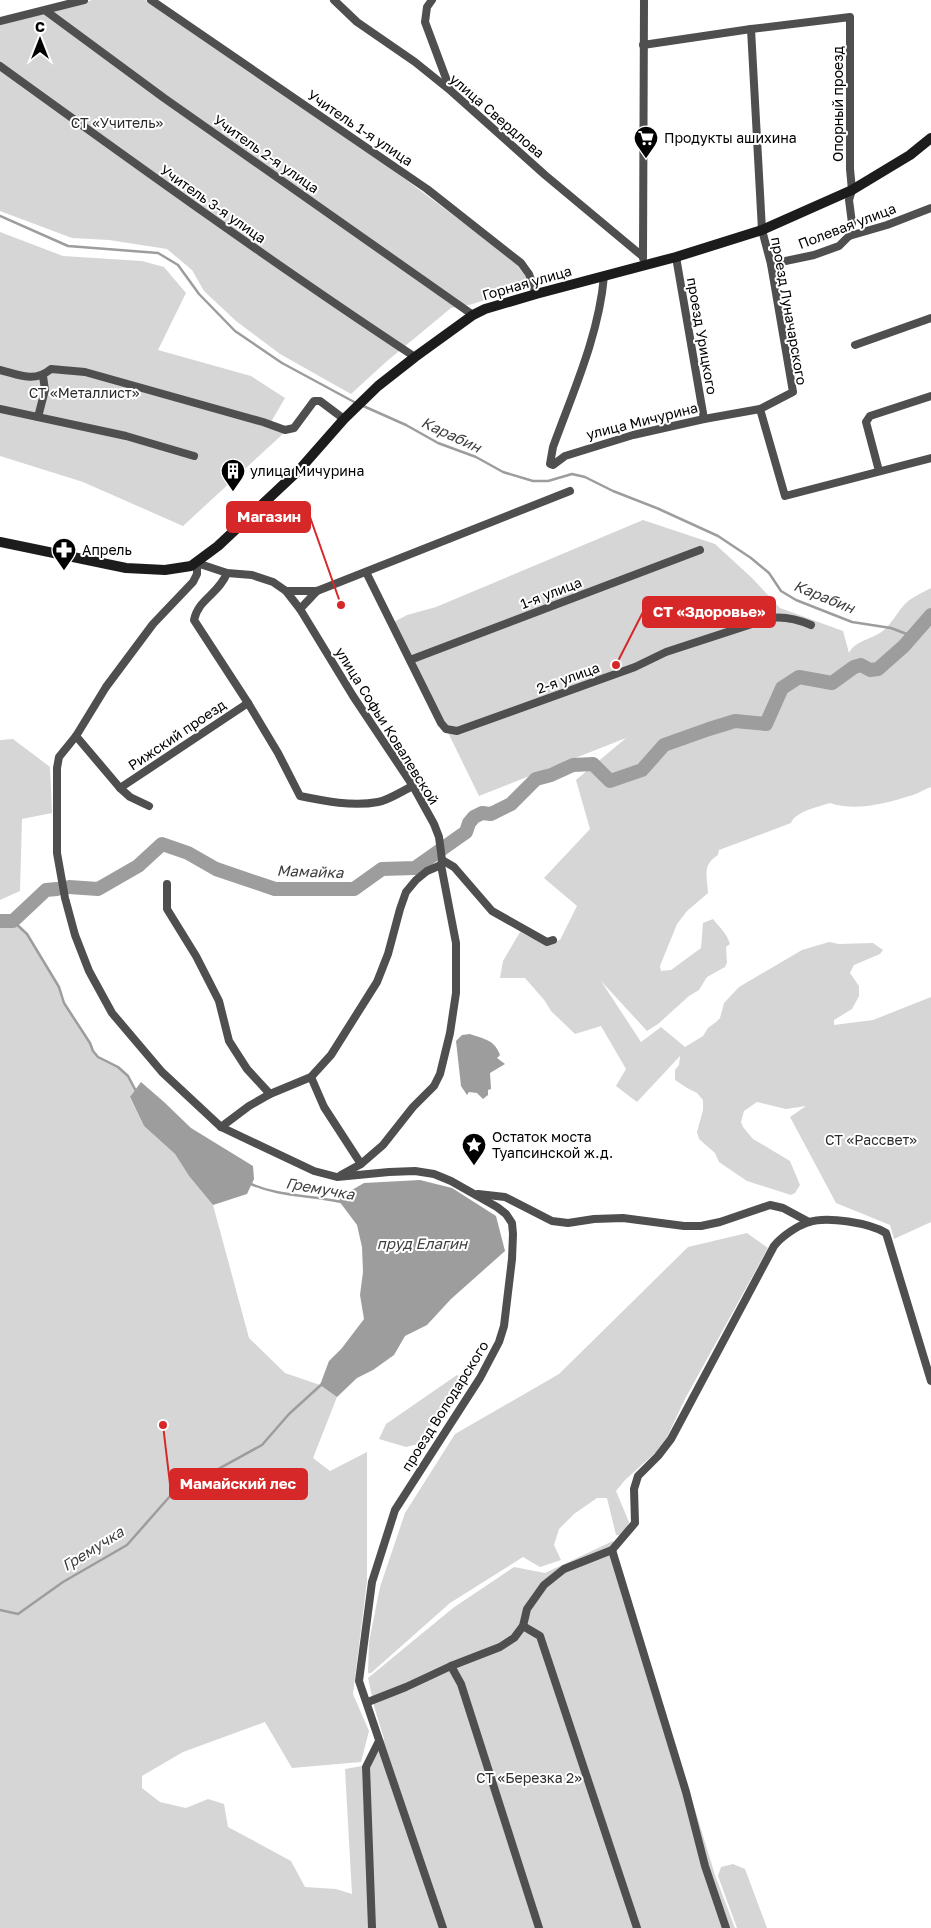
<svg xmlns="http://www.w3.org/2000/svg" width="931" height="1928" font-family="'Golos Text',sans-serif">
  <rect width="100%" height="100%" fill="#fff"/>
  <g fill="#d6d6d6">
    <polygon points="92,0 145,0 381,161 485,239 516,264 526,276 528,287 469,305 451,308 387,361 351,394 280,354 236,321 204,291 192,270 167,249 109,240 72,238 0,211 0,23 52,12"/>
    <polygon points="0,232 63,256 142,261 164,267 186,293 158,350 251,376 285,398 268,427 284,433 183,526 83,482 0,456"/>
    <path d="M643 520 715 544 752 578 780 608 843 631 849 653C855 640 874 639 884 630 892 623 897 613 904 605 911 597 922 593 931 588V787C925 789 919 793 913 795 887 803 856 812 830 803 818 807 796 811 791 823L719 850 718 855C702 865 707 875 708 893L687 911 677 924 660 966 661 971 671 970 701 948 703 923 713 919C720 928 726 932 730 944L726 947 727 963 725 967 707 977 699 990 689 996 658 1024 647 1031 601 981 641 1042 661 1027 685 1047 703 1036 708 1028 716 1022 720 1018 724 1003 739 987 802 950 829 942 839 944 873 943 883 950 880 954 854 965 850 973 859 986V996L852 1009 834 1020V1025L873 1020 931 997V1222L894 1239 890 1225 836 1203 790 1117 806 1106 786 1109 757 1102 744 1111 741 1122 743 1127 753 1139 790 1161 800 1185 795 1193 791 1195 747 1181 719 1162 715 1153 699 1139 697 1132 703 1110V1100L697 1093 687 1088 675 1080V1070L679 1065 680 1056 637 1102 616 1086 626 1069 601 1026 575 1034 551 1011 545 1001 525 978H500L503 961 520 932 544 944 560 940 577 906 544 878 590 829 576 780 626 738 479 796 394 622 407 615 436 607Z"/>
    <polygon points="13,739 50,767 52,813 22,819 20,891 0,900 0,740"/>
    <polygon points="0,923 14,923 27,934 59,987 64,1003 90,1043 93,1051 98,1057 118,1067 128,1076 135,1090 130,1098 144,1126 175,1154 189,1176 213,1205 249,1338 285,1373 320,1385 337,1397 313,1458 330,1471 367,1452 367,1581 353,1694 369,1731 361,1762 292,1768 265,1722 183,1752 142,1776 142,1788 160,1802 186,1808 208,1799 224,1804 228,1827 291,1861 305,1887 336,1889 352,1894 345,1769 362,1766 369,1928 0,1928"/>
    <polygon points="747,1233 768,1248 685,1399 667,1437 655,1453 625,1480 616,1491 629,1522 627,1528 620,1535 616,1535 607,1498 597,1498 574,1514 559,1529 554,1545 561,1560 540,1567 523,1557 450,1603 371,1673 368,1673 369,1642 380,1587 405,1513 455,1434 559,1374 688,1247"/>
    <polygon points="457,1375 464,1379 418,1444 406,1447 379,1439 386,1424"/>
    <polygon points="613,1541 715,1875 735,1928 375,1928 369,1767 384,1739 374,1706 368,1678 453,1608 514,1567 545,1573"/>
    <polygon points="733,1864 745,1869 767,1928 737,1928 718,1876 721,1867"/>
  </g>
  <g fill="#9d9d9d">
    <path d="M470 1034C484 1039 495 1040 500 1055L497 1058 505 1064 490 1073 491 1089 488 1090V1095L483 1099 477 1093 469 1092 467 1095 461 1086 456 1041 462 1035Z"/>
    <polygon points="141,1082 164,1102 191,1128 253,1166 254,1179 247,1194 213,1205 189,1176 175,1154 144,1126 130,1097"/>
    <polygon points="420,1180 452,1188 496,1216 505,1251 451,1299 427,1325 405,1336 394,1355 373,1370 357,1378 337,1397 320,1385 329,1361 342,1348 364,1319 360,1295 363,1272 362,1247 357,1225 339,1201 340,1197 364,1183"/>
  </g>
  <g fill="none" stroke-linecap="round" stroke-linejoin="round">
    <g stroke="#9d9d9d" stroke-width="2.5">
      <polyline points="0,216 68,246 158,253 178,265 199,294 235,331 282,363 356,403"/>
      <polyline points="361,405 406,425 438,443 476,457 503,472 533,481 548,481 572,474 585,477 613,491 659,509 718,536 751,558 769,573 781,591 796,600 852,622 891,628 912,636"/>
      <polyline points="13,921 27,934 59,987 64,1003 90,1043 93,1051 98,1057 118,1067 128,1076 137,1093"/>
      <path d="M249 1183C278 1197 311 1195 341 1202"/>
      <polyline points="0,1610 18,1614 63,1582 127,1545 171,1495 262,1445 289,1414 322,1384"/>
    </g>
    <g stroke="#9d9d9d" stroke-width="14">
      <polyline points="69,887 98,889 138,866 162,844 188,853 216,869 275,889 354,889 382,869 415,868 466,832 469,823 474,817 482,813 491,814 511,804 536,779 551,775 573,765 593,764 610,781 642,770 664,745 709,729 735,721 766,724 782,688 799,677 832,683 854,667 861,665 870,670 878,669 904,646 931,615"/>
      <polyline points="0,921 13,921 46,890 57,889"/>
    </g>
    <g stroke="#4f4f4f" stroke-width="8">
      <polyline points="151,0 427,189 521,263 529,274 536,294"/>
      <polyline points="334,0 357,22 415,62 451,91 545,175 641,255"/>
      <polyline points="432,0 427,7 425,22 450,89"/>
      <polyline points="46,11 164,98 473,315"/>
      <polyline points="0,21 84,0"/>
      <polyline points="643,45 751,29 850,17 850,169 852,190 849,200 852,223 849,236"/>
      <path d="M0 66C137 165 274 264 415 357"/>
      <polyline points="676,257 704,419"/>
      <polyline points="643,258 644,0"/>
      <polyline points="771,264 814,255 839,246 849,236 887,225 931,208"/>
      <path d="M604 276C599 335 573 392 553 447L550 464 553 465 565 456 633 435 704 419 760 409 793 392 771 264 762 230 751 29"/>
      <polyline points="855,345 931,318"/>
      <path d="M0 370C20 375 34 383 51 369L85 372 263 422 285 430 294 428 314 401H320L344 419"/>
      <polyline points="0,409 126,436 194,456"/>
      <polyline points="760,409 785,496 931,458"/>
      <polyline points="38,417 45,390 43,376"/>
      <polyline points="879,471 866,422 870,416 931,396"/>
      <path d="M366 572 441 723 446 729 457 731 635 667 666 652 770 618C785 616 797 619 811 625"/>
      <path d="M227 573C219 594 198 599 194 620L248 703 278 753 300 796C324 801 353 807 378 802 389 800 402 791 413 786"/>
      <polyline points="286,591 300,609 353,696 413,786 434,824 439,837 442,860 454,867 492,911 547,942 553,940"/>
      <polyline points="300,609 317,591"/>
      <polyline points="410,660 700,550"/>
      <polyline points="76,736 59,757 57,768 57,853 65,898 75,935 89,971 112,1013 162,1072 221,1127 314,1171 337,1177 389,1172 415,1171 434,1174 451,1181 497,1207 506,1214 512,1223 513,1234 512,1259 504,1326 499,1342 480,1378 395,1510 372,1582 359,1681 443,1928"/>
      <polyline points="120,788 248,703"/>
      <polyline points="149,806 130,797 120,788 76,736 106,687 153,624 193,582 197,574 197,563 227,573 252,575 273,582 286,591 317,591 570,491"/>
      <polyline points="167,884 167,909 196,956 219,1001 229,1041 247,1069 270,1094"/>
      <polyline points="311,1077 324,1107 361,1164"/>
      <polyline points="221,1127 249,1106 270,1094 311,1077 331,1055 377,982 388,954 400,909 406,892 416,880 427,871 441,865"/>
      <polyline points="341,1175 361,1164 383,1145 413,1107 434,1086 440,1074 450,1033 456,993 456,943 441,865 442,860"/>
      <polyline points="478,1194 505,1197 552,1221 568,1223 594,1219 623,1218 684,1226 701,1226 720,1222 770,1205 783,1208 809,1222"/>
      <polyline points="612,1550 686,1792 705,1866 726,1928"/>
      <polyline points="523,1626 540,1636 637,1928"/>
      <polyline points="451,1666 461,1684 539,1928"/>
      <path d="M368 1702 406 1687 451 1666 500 1647 514 1638 523 1626 527 1609 544 1585 564 1569 612 1550 635 1523 634 1489 638 1476 658 1456 671 1439 774 1246C782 1236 797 1226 809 1222 827 1216 870 1223 886 1233L931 1381"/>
      <polyline points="372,1928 366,1767 379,1741"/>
    </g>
    <polyline stroke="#1c1c1c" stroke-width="10" points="0,542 126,568 165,570 191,566 218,546 300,469 344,419 378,386 415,357 473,315 485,309 536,294 676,257 762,230 852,190 910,155 931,138"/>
  </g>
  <defs>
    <symbol id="supermarket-pin" viewBox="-11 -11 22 30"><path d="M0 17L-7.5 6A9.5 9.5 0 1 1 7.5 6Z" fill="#000" stroke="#fff"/><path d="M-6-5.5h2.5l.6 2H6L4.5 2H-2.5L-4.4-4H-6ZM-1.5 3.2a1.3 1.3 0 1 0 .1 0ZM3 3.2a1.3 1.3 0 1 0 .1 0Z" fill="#fff"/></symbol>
    <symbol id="building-pin" viewBox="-11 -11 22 30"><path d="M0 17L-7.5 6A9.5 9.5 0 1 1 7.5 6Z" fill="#000" stroke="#fff"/><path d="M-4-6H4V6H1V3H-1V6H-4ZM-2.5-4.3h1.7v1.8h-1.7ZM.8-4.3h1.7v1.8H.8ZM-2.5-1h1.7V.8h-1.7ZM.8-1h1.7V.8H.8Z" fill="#fff"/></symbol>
    <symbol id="pharmacy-pin" viewBox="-11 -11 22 30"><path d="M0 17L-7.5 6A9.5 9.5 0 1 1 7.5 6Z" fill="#000" stroke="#fff"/><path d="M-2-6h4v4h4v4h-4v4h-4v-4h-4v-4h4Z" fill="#fff"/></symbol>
    <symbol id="sight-pin" viewBox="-11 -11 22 30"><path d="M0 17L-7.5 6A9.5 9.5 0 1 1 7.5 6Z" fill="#000" stroke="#fff"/><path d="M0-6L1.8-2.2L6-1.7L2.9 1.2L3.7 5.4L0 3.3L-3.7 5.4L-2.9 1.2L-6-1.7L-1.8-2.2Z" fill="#fff"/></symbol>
  </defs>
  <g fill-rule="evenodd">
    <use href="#supermarket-pin" x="632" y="124" width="28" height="38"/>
    <use href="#building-pin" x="219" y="457" width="28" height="38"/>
    <use href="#pharmacy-pin" x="50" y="536" width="28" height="38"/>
    <use href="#sight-pin" x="460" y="1131" width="28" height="38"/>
  </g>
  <g text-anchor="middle" stroke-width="4" stroke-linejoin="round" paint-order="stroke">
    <g font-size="14" fill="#000" stroke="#fff">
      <text transform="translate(838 104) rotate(-90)" y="5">Опорный проезд</text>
      <text transform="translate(497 116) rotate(41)" y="5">улица Свердлова</text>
      <text transform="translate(360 128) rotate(34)" y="5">Учитель 1-я улица</text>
      <text transform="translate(266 154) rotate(35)" y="5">Учитель 2-я улица</text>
      <text transform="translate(213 204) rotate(35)" y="5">Учитель 3-я улица</text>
      <text transform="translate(847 226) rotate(-21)" y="5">Полевая улица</text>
      <text transform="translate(527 283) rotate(-16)" y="5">Горная улица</text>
      <text transform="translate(789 311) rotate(80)" y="5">проезд Луначарского</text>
      <text transform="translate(702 336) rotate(80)" y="5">проезд Урицкого</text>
      <text transform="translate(642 421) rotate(-14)" y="5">улица Мичурина</text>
      <text transform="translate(551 593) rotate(-21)" y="5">1-я улица</text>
      <text transform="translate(568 678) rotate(-20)" y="5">2-я улица</text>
      <text transform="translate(387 726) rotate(58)" y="5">улица Софьи Ковалевской</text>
      <text transform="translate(177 735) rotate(-34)" y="5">Рижский проезд</text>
      <text transform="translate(445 1406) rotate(-58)" y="5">проезд Володарского</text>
    </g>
    <g font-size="14" fill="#2d2d2d" stroke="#fff">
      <text x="117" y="128">СТ «Учитель»</text>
      <text x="84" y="398">СТ «Металлист»</text>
      <text x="871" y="1145">СТ «Рассвет»</text>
      <text x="529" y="1783">СТ «Березка 2»</text>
    </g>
    <g font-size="14" fill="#000" stroke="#fff" text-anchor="start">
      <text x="664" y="143">Продукты ашихина</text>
      <text x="250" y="476">улица Мичурина</text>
      <text x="82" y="555">Апрель</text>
      <text x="492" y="1142">Остаток моста<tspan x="492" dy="16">Туапсинской ж.д.</tspan></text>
    </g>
    <g font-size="15" font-style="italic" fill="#3e3e3e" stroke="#fff">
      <text transform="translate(451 435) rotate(25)" y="5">Карабин</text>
      <text transform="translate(824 597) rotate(22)" y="5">Карабин</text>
      <text transform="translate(310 872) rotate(2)" y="5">Мамайка</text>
      <text transform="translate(320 1189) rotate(10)" y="5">Гремучка</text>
      <text x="422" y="1249">пруд Елагин</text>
      <text transform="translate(93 1549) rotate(-32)" y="5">Гремучка</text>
    </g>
  </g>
  <path fill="none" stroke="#d62828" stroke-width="2" d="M341 605L310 517M616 665L643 612M163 1425L170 1484"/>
  <g fill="#d62828" stroke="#fff" stroke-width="2">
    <circle cx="341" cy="605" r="5"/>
    <circle cx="616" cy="665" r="5"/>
    <circle cx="163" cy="1425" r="5"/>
  </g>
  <g fill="#d62828" stroke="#d62828" stroke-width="2">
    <rect x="227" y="502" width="83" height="30" rx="5"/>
    <rect x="643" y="597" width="132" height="30" rx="5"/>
    <rect x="170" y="1469" width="137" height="30" rx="5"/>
  </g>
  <g font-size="15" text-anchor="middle" font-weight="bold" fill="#fff">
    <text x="269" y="522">Магазин</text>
    <text x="709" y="617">СТ «Здоровье»</text>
    <text x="238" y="1489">Мамайский лес</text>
  </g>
  <g transform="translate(40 40)" stroke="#ffffff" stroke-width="4" paint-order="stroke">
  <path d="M0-4L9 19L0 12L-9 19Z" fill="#000000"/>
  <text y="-8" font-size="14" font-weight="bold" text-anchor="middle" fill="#000000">С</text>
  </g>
</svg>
